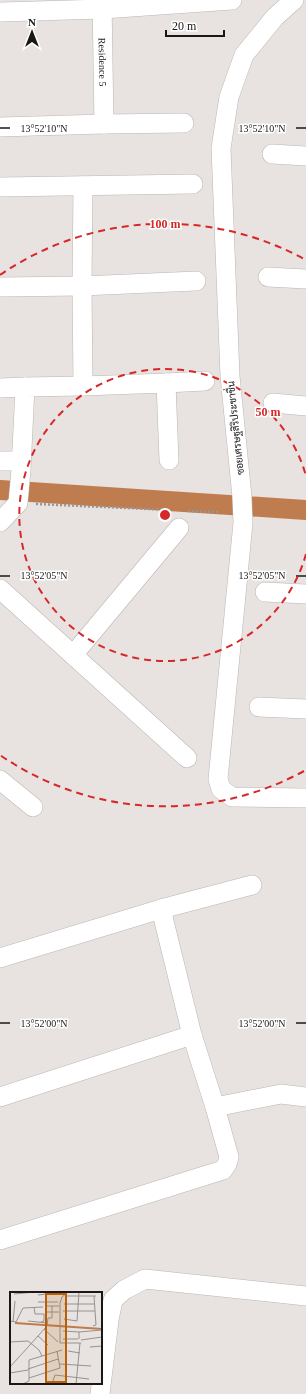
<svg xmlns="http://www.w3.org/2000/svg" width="306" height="1394" font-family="'Times New Roman',Sarabun,serif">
  <rect width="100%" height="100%" fill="#e8e3e0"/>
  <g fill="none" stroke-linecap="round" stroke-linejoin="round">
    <polyline stroke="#bf7c4e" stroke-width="20" points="0,490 306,510"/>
    <defs>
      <g id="street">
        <path id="s1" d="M102 0 104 124"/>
        <polyline points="294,0 275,17 244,55 229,97 221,148 230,376 242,497 243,523 218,779 221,789 232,797 306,798"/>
        <polyline points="0,12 103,9 232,0"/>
        <polyline points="0,127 104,124 184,123"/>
        <polyline points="272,154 306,156"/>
        <polyline points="0,187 193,184"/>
        <polyline points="268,277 306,279"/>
        <polyline points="0,287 82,286 196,281"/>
        <polyline points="166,383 205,381"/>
        <polyline points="83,386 166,383 169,460"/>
        <polyline points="0,388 25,387"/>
        <polyline points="273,403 306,406"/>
        <polyline points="0,461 21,461"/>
        <polyline points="0,522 18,503 21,470 25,387 83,386 82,286 83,186"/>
        <polyline points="0,589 187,758"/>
        <polyline points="265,592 306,594"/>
        <polyline points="73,655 179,528"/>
        <polyline points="259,707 306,709"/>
        <polyline points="0,780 33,807"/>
        <polyline points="0,958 161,909 252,885"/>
        <polyline points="0,1097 192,1035"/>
        <polyline points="215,1107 281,1094 306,1097"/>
        <polyline points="0,1240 223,1170 227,1164 229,1157 215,1107 192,1035 161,909"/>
        <polyline points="100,1394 109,1320 113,1300 124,1290 145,1279 306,1296"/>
      </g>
    </defs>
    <use href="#street" stroke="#bab6b3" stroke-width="20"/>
    <g stroke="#999592" stroke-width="2.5" stroke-dasharray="2 2" stroke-linecap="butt">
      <polyline points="36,504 171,510"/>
      <polyline points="188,511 218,512"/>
    </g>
    <use href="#street" stroke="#fff" stroke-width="19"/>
  </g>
  <path fill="none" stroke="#1a1817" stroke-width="1.5" d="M0 128H10M296 128H306M0 576H10M296 576H306M0 1023H10M296 1023H306"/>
  <g fill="none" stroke="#d62828" stroke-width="2" stroke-dasharray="7 5">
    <path d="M306 554A146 146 0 1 1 306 476"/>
    <path d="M304 771A291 291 0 0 1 0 755M0 275A291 291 0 0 1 304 259"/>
  </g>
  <g text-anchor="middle" stroke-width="3" stroke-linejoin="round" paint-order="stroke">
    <g font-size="10" fill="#1a1817" stroke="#fff">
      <text dy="4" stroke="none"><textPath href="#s1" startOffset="62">Residence 5</textPath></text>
      <text transform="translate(235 428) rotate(-96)" y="4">ซอยเศรษฐสิริประชาชื่น</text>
    </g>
  </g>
  <g transform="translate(10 1292)">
    <rect width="92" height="92" fill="#e8e3e0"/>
    <path fill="none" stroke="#bf7c4e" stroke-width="2" d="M5 31 92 37"/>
    <path fill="none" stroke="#969290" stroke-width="1" d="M58 0 52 5 50 11V51H71M4 2 25 0M28 3 55 0M57 4H86M28 10H48M54 12H84M35 14H49M24 15 25 22H34V29L31 30M53 19H85M35 20H49M54 27 67 29 69 0M0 29 6 30 13 16 33 15M18 29 38 31M3 30 5 9M83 34 86 33 84 4M34 37 48 50M53 39 69 40V47M69 40 92 38M28 44 38 53M53 47H68M71 48 92 45M0 50 18 49 29 58 32 64M80 55 92 54M58 59 70 61M50 72 81 74M0 75 37 34 38 26H42V14M18 77 48 67M0 81 18 78M19 86 50 76 47 59M13 92 19 89V68L52 58M42 92 45 83 79 87M66 92 70 51"/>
    <path fill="#ba5f03" fill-opacity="0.15" stroke="#ba5f03" stroke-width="2" d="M36 2H56V90H36Z"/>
    <rect width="92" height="92" fill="none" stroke="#1a1817" stroke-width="2"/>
  </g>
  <g font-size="10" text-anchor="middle" fill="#1a1817" stroke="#fff" stroke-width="3" stroke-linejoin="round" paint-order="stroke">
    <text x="44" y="132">13°52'10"N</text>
    <text x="262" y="132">13°52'10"N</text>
    <text x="44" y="579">13°52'05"N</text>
    <text x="262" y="579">13°52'05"N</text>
    <text x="44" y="1027">13°52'00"N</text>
    <text x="262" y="1027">13°52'00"N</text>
  </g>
  <circle cx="165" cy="515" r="6" fill="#d62828" stroke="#fff" stroke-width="2"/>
  <g font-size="12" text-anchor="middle" font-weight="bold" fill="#d62828" stroke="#fff" stroke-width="3" stroke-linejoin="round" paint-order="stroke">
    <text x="165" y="228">100 m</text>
    <text x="268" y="416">50 m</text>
  </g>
  <g transform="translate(32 32)" stroke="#ffffff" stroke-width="3" paint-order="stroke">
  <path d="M0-3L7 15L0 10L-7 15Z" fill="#1a1817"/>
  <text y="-6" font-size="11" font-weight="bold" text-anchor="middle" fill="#1a1817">N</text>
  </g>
  <path d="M166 30v6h58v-6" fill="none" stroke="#1a1817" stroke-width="2"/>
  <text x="172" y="30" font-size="12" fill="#1a1817" stroke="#ffffff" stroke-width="3" paint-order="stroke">20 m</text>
</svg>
